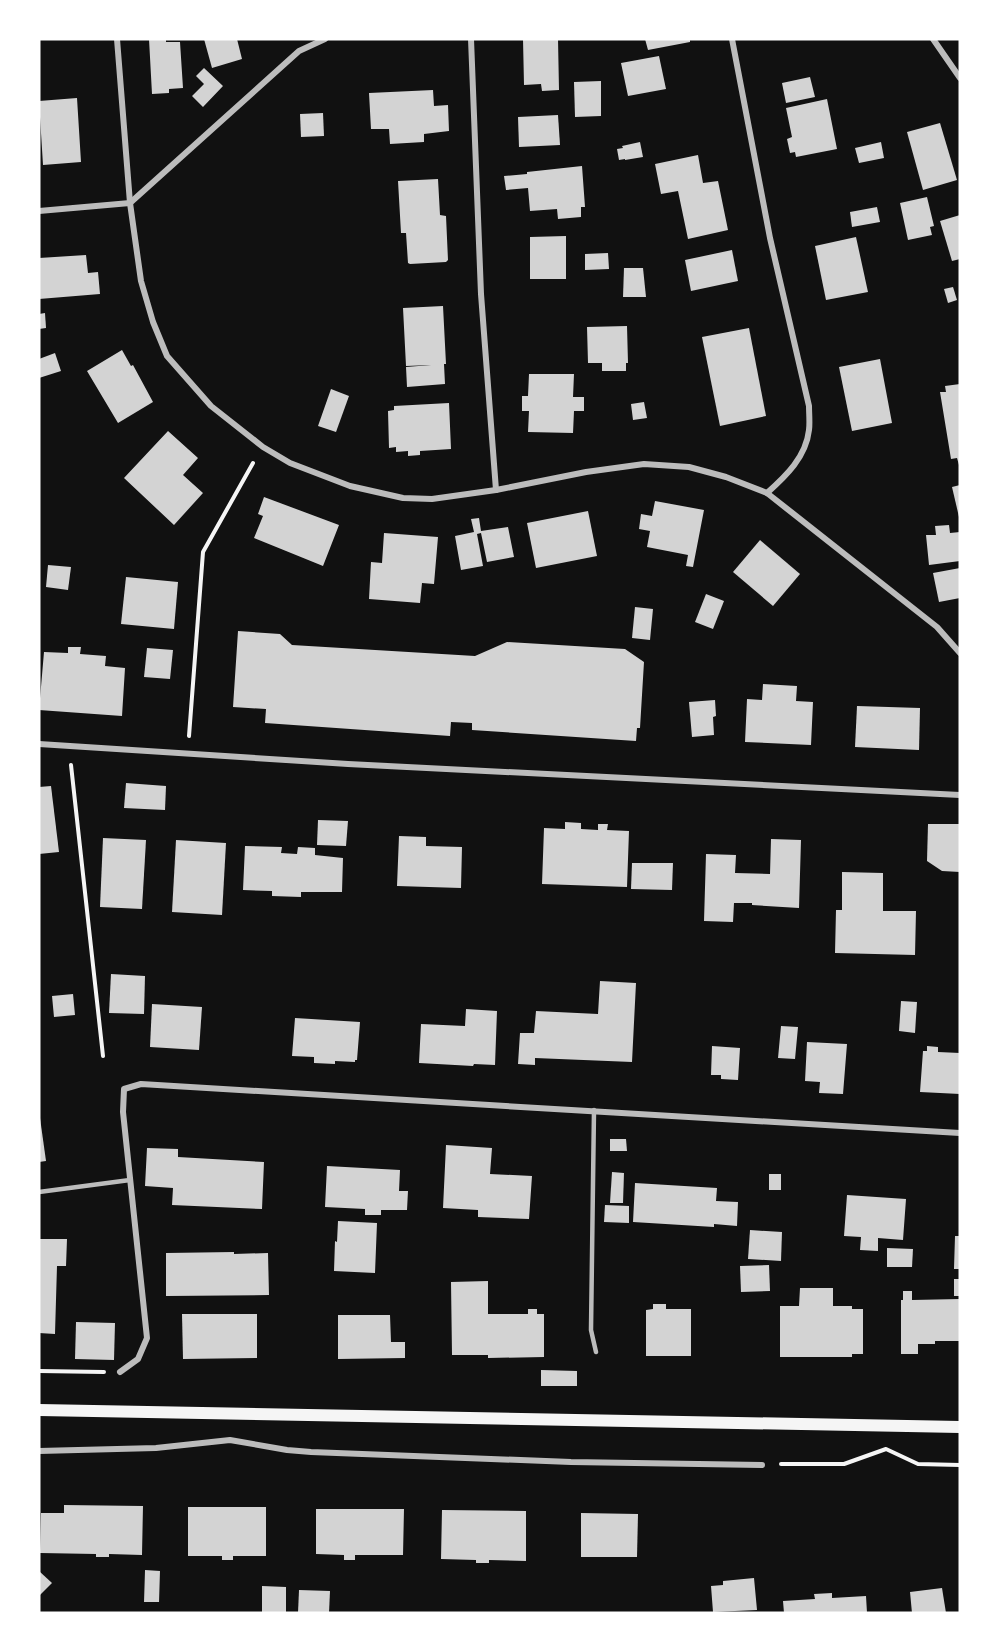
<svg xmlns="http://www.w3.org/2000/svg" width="999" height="1652" font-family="'Alegreya Sans',sans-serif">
  <rect width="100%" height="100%" fill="#111"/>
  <g fill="#d3d3d3">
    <polygon points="149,39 166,39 166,42 180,42 183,88 169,89 169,93 152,94"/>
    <polygon points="204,39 237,39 242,59 212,68"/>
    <polygon points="523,39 558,39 559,90 542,91 541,84 524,85"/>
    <polygon points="645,39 690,39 690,42 648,50"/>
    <polygon points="659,56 666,89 628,96 621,63"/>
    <polygon points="204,68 223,86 203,107 192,96 204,84 196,76"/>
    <polygon points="810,77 815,97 786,103 782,83"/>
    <polygon points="601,81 601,116 575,117 574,82"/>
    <polygon points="433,90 434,106 448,105 449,131 424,134 424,142 390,144 389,129 371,129 369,93"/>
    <polygon points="77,98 81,162 43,165 39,101"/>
    <polygon points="827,99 837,149 796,157 795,152 790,153 787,139 792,137 786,108"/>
    <polygon points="323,113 324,136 301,137 300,114"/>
    <polygon points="558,115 560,145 519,147 518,117"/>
    <polygon points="940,123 957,180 923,190 907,132"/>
    <polygon points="640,142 643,157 625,160 625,159 619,160 617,149 623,148 622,146"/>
    <polygon points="881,142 884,158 859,163 855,148"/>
    <polygon points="698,155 703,183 718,181 728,230 688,239 678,191 661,194 655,164"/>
    <polygon points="582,166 585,207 581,207 581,217 558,219 557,209 530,211 528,188 506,190 504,176 527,174 527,172"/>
    <polygon points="438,179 440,215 446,216 448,260 446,262 410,264 408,263 406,233 401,233 398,181"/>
    <polygon points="927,197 934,226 930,227 932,235 908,240 900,203"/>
    <polygon points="877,207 880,222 852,227 850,212"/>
    <polygon points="960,215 960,259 952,261 940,221"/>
    <polygon points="566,236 566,279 530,279 530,237"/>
    <polygon points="856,237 868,292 826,300 815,246"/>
    <polygon points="732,250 738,281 691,291 685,260"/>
    <polygon points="608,253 609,269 585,270 585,254"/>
    <polygon points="86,255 88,273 98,272 100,294 39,299 39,258"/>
    <polygon points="624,268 643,268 646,297 623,297"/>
    <polygon points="953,287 957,300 948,303 944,289"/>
    <polygon points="443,306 446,364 444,364 445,384 407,387 406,367 431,365 406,366 403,308"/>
    <polygon points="45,313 46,328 39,329 39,314"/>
    <polygon points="627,326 628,363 626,363 626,371 602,371 602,363 588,363 587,327"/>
    <polygon points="749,328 766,416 720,426 702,337"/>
    <polygon points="122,350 131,366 133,365 153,402 118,423 87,371"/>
    <polygon points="55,353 61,371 39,378 39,359"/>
    <polygon points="880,359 892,423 852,431 839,367"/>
    <polygon points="529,374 574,374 573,397 584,397 584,411 574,411 573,433 528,432 529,411 522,411 522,396 528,396"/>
    <polygon points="960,384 960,465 959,465 957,458 951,459 940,392 946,392 945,386"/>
    <polygon points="331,389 349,396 336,432 318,426"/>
    <polygon points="644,402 647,418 633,420 631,404"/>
    <polygon points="449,403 451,449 420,451 420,455 408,456 408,451 396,452 396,447 389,448 388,411 394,410 394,406"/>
    <polygon points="168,431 198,458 183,475 203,493 174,525 124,478"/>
    <polygon points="960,485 960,516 959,517 952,487"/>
    <polygon points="264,497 339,525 323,566 254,538 263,516 258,514"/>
    <polygon points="655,501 704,510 693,567 686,566 688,555 647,547 650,531 639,529 641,514 652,516"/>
    <polygon points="588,511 597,556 536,568 527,523"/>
    <polygon points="479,518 481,531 508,527 514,557 487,562 481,533 477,534 483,566 461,570 455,536 474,532 471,519"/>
    <polygon points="949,525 950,533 960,532 960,561 929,565 926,535 936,535 935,526"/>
    <polygon points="384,533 438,537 434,584 422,583 420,603 369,599 371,562 382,563"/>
    <polygon points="760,540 800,574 773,606 733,572"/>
    <polygon points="48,565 71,567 68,590 46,587"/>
    <polygon points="960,568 960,598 939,602 933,573"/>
    <polygon points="126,577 178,582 174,629 121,624"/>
    <polygon points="706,594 724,601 713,629 695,622"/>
    <polygon points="635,607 653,609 650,640 632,638"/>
    <polygon points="238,631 280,634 292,645 475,656 507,642 625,649 644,662 640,728 637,728 636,741 472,730 472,723 451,722 450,736 265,723 266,709 233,707"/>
    <polygon points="68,647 81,647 80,654 106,656 105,666 125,668 122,716 39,710 44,652 68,653"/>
    <polygon points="147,648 173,650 170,679 144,677"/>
    <polygon points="763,684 797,686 796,701 813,702 811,745 745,742 747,699 762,700"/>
    <polygon points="715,700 716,716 713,717 714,735 692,737 689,702"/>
    <polygon points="857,706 920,708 919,750 855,747"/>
    <polygon points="126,783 166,786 165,810 124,808"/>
    <polygon points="51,786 59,852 39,854 39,787"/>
    <polygon points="318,820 348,821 346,846 317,845"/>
    <polygon points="565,822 581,823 581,829 598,830 598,824 608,824 607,830 629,831 627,887 542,884 544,828 565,829"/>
    <polygon points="928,824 960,824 960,872 942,871 927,861"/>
    <polygon points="399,836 426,837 426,846 462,847 461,888 397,886"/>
    <polygon points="103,838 146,840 142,909 100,907"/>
    <polygon points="771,839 801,840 799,908 752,905 752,903 734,903 733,922 704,921 706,854 736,855 735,873 770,874"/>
    <polygon points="176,840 226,843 222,915 172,912"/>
    <polygon points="245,846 282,847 281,853 297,854 298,847 315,848 315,855 343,858 342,892 301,892 301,897 272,896 272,891 243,890"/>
    <polygon points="632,863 673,863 672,890 631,889"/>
    <polygon points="842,872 883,873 883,911 916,911 915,955 835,953 836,910 842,910"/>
    <polygon points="111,974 145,976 144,1014 109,1013"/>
    <polygon points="600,981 636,983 632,1062 535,1058 535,1065 518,1064 520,1033 534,1033 536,1011 598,1014"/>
    <polygon points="73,994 75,1015 54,1017 52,996"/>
    <polygon points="901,1001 917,1002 915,1033 899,1031"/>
    <polygon points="152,1004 202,1007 199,1050 150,1047"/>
    <polygon points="466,1009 497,1011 495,1065 474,1064 473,1066 419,1063 421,1024 465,1026"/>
    <polygon points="295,1018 360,1022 357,1060 355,1060 355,1062 335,1061 335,1064 314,1063 314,1057 292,1056"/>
    <polygon points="781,1026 798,1027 795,1059 778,1058"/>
    <polygon points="807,1042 847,1044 843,1094 819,1093 820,1082 805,1081"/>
    <polygon points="712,1046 740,1048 738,1080 721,1079 721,1075 711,1075"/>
    <polygon points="927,1046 938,1047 938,1052 960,1053 960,1094 920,1092 923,1051 927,1051"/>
    <polygon points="40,1118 46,1161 39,1162 39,1119"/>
    <polygon points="610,1139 626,1139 627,1151 610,1151"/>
    <polygon points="446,1145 492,1148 490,1174 532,1176 529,1219 478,1217 478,1210 443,1208"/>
    <polygon points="147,1148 178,1149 178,1157 264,1162 262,1209 172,1205 173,1188 145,1186"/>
    <polygon points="327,1166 400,1170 399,1191 408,1191 407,1210 381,1210 381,1215 365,1215 365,1209 325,1207"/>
    <polygon points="612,1172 624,1173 623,1203 610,1203"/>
    <rect x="769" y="1174" width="12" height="16"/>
    <polygon points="635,1183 717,1188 716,1201 738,1202 737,1226 714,1224 714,1227 633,1222"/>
    <polygon points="847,1195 906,1199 903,1240 878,1238 878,1251 860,1250 861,1237 844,1236"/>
    <polygon points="605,1205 629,1206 629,1223 604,1222"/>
    <polygon points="338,1221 377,1223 375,1273 334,1271 335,1241 337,1242"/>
    <polygon points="750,1230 782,1232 781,1261 748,1259"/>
    <polygon points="955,1236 960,1236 960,1269 954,1269"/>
    <polygon points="39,1239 67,1239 66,1266 57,1266 55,1334 39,1333"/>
    <polygon points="887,1248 913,1249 912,1267 887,1267"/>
    <polygon points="234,1252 234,1254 268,1253 269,1295 166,1296 166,1253"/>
    <polygon points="769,1265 770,1291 741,1292 740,1266"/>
    <rect x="954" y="1279" width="6" height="17"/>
    <polygon points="488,1281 488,1314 528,1314 528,1309 537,1309 537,1314 544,1314 544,1357 488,1358 488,1355 452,1355 451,1282"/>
    <polygon points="800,1288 833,1288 833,1306 852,1306 852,1309 863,1309 863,1354 852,1354 852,1357 780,1357 780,1306 799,1306"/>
    <polygon points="903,1291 912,1291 912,1300 960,1299 960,1341 935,1341 935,1344 918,1344 918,1354 901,1354 901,1300 903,1300"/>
    <polygon points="653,1304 666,1304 666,1309 691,1309 691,1356 646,1356 646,1310 653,1309"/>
    <polygon points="182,1314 257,1314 257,1358 183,1359"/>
    <polygon points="338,1315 390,1315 391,1342 405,1342 405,1358 338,1359"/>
    <polygon points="76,1322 115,1323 114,1360 75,1359"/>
    <polygon points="541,1370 577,1371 577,1386 541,1386"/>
    <polygon points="64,1505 143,1506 142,1555 109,1554 109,1557 96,1557 96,1554 40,1553 41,1513 64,1513"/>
    <polygon points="188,1507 266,1507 266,1556 233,1556 233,1560 222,1560 222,1556 188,1556"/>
    <polygon points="316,1509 404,1509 403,1555 355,1555 355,1560 344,1560 344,1555 316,1554"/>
    <polygon points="442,1510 526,1511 526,1561 489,1560 489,1563 476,1563 476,1560 441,1559"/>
    <polygon points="581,1513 638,1514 637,1557 581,1557"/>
    <polygon points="145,1570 160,1571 159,1602 144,1602"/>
    <polygon points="39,1571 52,1583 39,1596"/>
    <polygon points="754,1578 757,1610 713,1612 711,1586 723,1585 723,1581"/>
    <polygon points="262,1586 286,1587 286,1613 262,1613"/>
    <polygon points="942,1588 946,1613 912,1613 910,1592"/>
    <polygon points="299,1590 330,1591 329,1613 298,1613"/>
    <polygon points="832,1593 832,1598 866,1596 867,1613 784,1613 783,1601 815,1599 814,1594"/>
  </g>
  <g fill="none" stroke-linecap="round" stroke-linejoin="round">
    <g stroke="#f5f5f5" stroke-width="4">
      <polyline points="189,736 203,552 253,463"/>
      <polyline points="71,765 103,1056"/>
      <polyline points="39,1371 104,1372"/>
      <polyline points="781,1464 844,1464 886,1449 918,1464 960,1465"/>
    </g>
    <g stroke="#bcbcbc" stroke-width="4.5">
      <polyline points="594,1110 591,1330 596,1352"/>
      <polyline points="39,1192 130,1180"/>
    </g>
    <g stroke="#bcbcbc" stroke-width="6">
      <polyline points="117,39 130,203 141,281 153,322 167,356 211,406 263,447 290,463 350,486 403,498 432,499 496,490 586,472 644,464 689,467 726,477 767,493 937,627 960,653"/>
      <polyline points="471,39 481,294 496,490"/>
      <path d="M732 39 770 238 809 406C809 414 810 423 809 430 806 457 786 476 767 493"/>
      <polyline points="933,39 960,78"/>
      <polyline points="39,211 130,203 299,51 325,39"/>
      <polyline points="39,744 348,764 960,795"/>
      <path d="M120 1372 138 1359 147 1338 123 1112 124 1089 141 1084C414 1102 687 1116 960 1133"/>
      <polyline points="39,1451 156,1448 230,1440 287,1450 311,1452 571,1462 762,1465"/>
    </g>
    <polyline stroke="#f5f5f5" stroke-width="12" points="39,1410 960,1427"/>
  </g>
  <rect width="999" height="1652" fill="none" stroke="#ffffff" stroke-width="81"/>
</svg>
